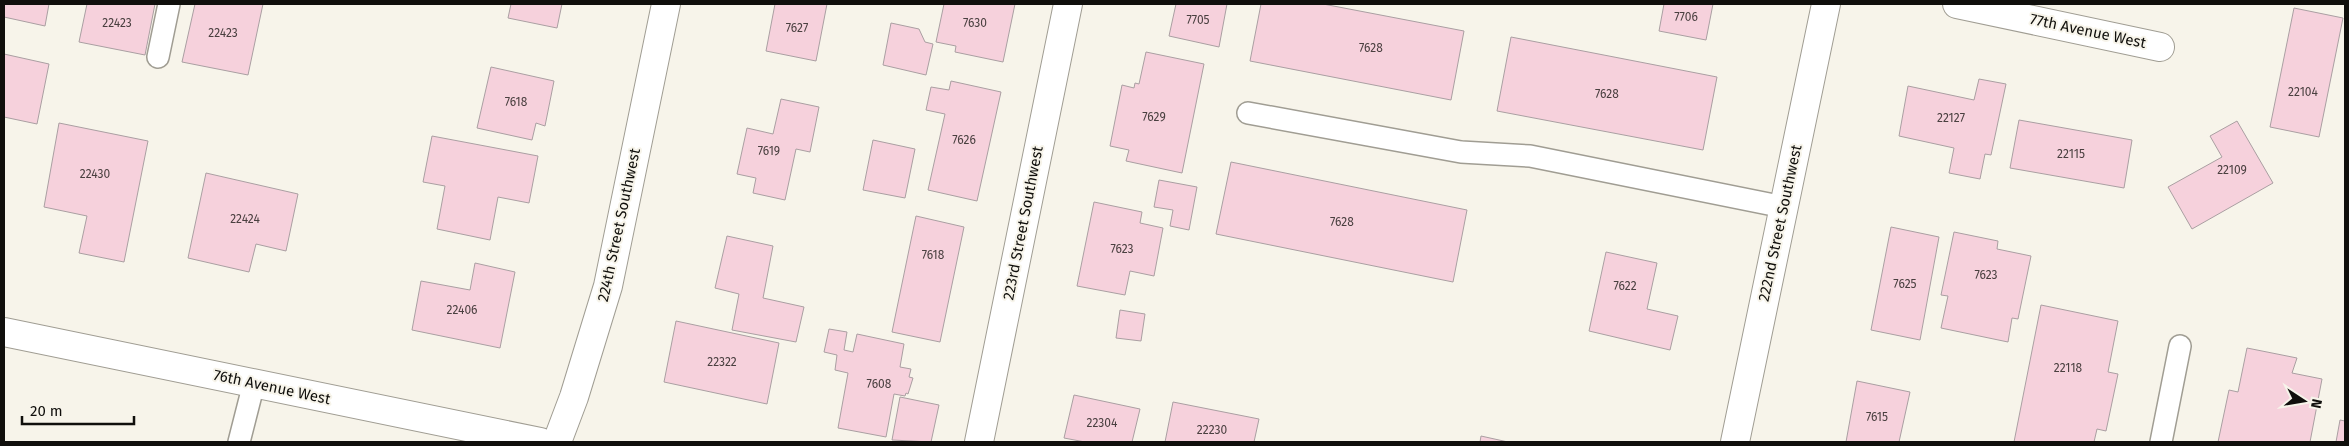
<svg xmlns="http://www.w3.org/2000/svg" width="2349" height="446" font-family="'Fira Sans',sans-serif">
  <rect width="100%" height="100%" fill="#f7f4ea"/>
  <g fill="#f6d1dc" stroke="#aa9fa2">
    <polygon points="4,4 49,4 45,26 4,17"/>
    <polygon points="87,4 155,4 145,55 79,42"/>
    <polygon points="195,4 263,4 248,75 182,62"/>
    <polygon points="511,4 562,4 557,28 508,18"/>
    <polygon points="775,4 827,4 816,61 766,51"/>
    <polygon points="944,4 1015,4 1003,62 955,52 956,46 936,42"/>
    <polygon points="1176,4 1227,4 1219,47 1169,36"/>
    <polygon points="1261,4 1323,4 1464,31 1451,100 1250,61"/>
    <polygon points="1664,4 1713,4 1706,40 1659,31"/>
    <polygon points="2294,8 2343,18 2319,137 2270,127"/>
    <polygon points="891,23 919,29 925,42 933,44 926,75 883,65"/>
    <polygon points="1511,37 1717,77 1703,150 1497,111"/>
    <polygon points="1146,52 1204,64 1182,173 1126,161 1129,150 1110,146 1122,85 1134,88 1135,83 1139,84"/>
    <polygon points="4,54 49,64 37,124 4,117"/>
    <polygon points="491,67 554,81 545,126 536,123 532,140 477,128"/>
    <polygon points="1979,79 2006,84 1991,155 1985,154 1980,179 1949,173 1954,148 1899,136 1908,86 1974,100"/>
    <polygon points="951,81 1001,92 977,201 928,190 945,114 926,110 931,87 949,90"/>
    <polygon points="781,99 819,107 810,152 796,149 785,200 753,193 756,178 737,174 747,128 773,134"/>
    <polygon points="2019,120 2132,140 2124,188 2010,168"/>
    <polygon points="2237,121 2273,183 2192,229 2168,187 2222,157 2210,136"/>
    <polygon points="59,123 148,141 124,262 79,253 87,216 44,207"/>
    <polygon points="432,136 538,156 529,203 498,197 490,240 437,229 445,186 423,182"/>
    <polygon points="873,140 915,149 905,198 863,190"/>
    <polygon points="1231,162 1467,210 1453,282 1216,234"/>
    <polygon points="206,173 298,194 286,251 256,244 249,272 188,258"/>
    <polygon points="1159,180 1197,187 1189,230 1170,226 1173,210 1154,207"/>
    <polygon points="1094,202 1142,212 1140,223 1163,228 1154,276 1130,271 1125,295 1077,286"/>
    <polygon points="916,216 964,227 940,342 892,332"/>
    <polygon points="1891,227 1939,237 1920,340 1871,330"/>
    <polygon points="1954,232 1998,241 1997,249 2031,256 2018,319 2012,318 2008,342 1941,328 1948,296 1941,295"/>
    <polygon points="727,236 773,246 763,298 804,307 796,342 732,330 739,294 715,288"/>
    <polygon points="1606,252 1657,263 1647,309 1678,316 1670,350 1589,331"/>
    <polygon points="475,263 515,272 500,348 412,330 421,281 470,290"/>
    <polygon points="2041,305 2118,321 2108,372 2118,374 2106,431 2097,429 2094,442 2014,442"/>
    <polygon points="1120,310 1145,314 1141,341 1116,338"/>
    <polygon points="676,321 779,343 767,404 664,382"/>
    <polygon points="829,329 847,332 844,350 853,352 857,334 904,344 900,367 911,369 909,377 913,378 908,394 906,393 905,396 894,394 886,437 838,428 848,373 835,370 837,355 824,352"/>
    <polygon points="2247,348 2297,358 2292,373 2322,379 2310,442 2218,442 2229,390 2238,392"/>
    <polygon points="1857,381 1910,392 1899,442 1846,442"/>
    <polygon points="1074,395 1140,409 1132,442 1085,442 1064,438"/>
    <polygon points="900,397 939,405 931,442 892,440"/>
    <polygon points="1173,402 1259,419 1254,442 1165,442"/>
    <polygon points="2340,420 2345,421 2345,442 2336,442"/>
    <polygon points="1481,436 1508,442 1480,442"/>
  </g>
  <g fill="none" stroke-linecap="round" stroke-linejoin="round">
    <defs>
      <g id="service">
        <polyline points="158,57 169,4"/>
        <polyline points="1248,113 1461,152 1530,156 1784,207"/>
        <polyline points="239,442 254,383"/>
        <polyline points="2161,442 2180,346"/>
      </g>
      <g id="minor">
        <polyline points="1957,4 2160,47"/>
        <polyline points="979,442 1068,4"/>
        <polyline points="1735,442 1826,4"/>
      </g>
      <g id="tertiary">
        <polyline points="4,332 540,442"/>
        <polyline points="557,442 574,397 608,286 666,4"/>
      </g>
    </defs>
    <use href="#service" stroke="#a09d93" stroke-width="24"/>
    <use href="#minor" stroke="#a09d93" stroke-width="30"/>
    <use href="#tertiary" stroke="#a09d93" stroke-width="30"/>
    <use href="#service" stroke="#fff" stroke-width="21"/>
    <use href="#minor" stroke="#fff" stroke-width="28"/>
    <use href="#tertiary" stroke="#fff" stroke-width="28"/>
  </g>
  <g text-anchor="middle" stroke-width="4" stroke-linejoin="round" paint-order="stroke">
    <g font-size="12" fill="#4a4040">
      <text x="1686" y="21">7706</text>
      <text x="1198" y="24">7705</text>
      <text x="117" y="27">22423</text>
      <text x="975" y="27">7630</text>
      <text x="797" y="32">7627</text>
      <text x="223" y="37">22423</text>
      <text x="1371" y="52">7628</text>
      <text x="2303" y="96">22104</text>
      <text x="1607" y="98">7628</text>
      <text x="516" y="106">7618</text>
      <text x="1154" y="121">7629</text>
      <text x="1951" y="122">22127</text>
      <text x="964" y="144">7626</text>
      <text x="769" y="155">7619</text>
      <text x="2071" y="158">22115</text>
      <text x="2232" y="174">22109</text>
      <text x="95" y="178">22430</text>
      <text x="245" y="223">22424</text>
      <text x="1342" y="226">7628</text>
      <text x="1122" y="253">7623</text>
      <text x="933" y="259">7618</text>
      <text x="1986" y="279">7623</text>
      <text x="1905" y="288">7625</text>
      <text x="1625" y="290">7622</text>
      <text x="462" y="314">22406</text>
      <text x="722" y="366">22322</text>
      <text x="2068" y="372">22118</text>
      <text x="879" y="388">7608</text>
      <text x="1877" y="421">7615</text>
      <text x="1102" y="427">22304</text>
      <text x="1212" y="434">22230</text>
    </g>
    <g font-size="15" fill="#100f0c" stroke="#f7f4ea">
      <text transform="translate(2088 31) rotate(12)" y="5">77th Avenue West</text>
      <text transform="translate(1023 223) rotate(-79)" y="5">223rd Street Southwest</text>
      <text transform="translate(1780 223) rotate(-78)" y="5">222nd Street Southwest</text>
      <text transform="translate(619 225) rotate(-78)" y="5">224th Street Southwest</text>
      <text transform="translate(272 387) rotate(12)" y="5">76th Avenue West</text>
    </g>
  </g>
  <rect width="2349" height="446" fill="none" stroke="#100f0c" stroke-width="10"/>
  <g transform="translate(2304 401) rotate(102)" stroke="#f7f4ea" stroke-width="4" paint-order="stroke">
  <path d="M0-4L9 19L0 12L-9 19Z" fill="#100f0c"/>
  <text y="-8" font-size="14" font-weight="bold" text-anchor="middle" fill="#100f0c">N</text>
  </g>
  <path d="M22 416v8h112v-8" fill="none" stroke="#100f0c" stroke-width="2.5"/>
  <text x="30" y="416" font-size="15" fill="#100f0c" stroke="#f7f4ea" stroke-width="4" paint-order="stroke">20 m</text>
</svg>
